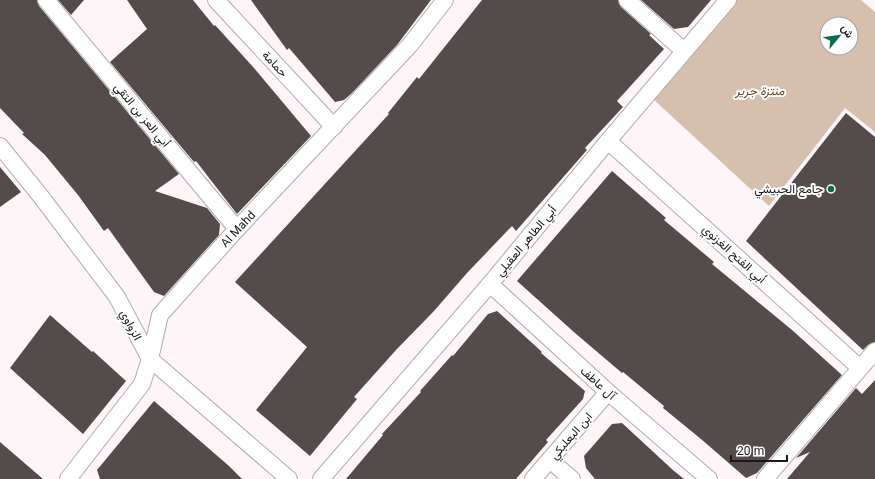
<svg xmlns="http://www.w3.org/2000/svg" width="875" height="479" font-family="Georgia,Vazirmatn,serif">
  <rect width="100%" height="100%" fill="#fdf5f8"/>
  <path fill="#d7bfad" fill-rule="evenodd" d="M737 0H861L875 12V132L845 108 769 206 652 98ZM827 24H851V48H827Z"/>
  <g fill="#544c4b">
    <polygon points="0,0 37,0 39,6 179,174 155,191 207,208 220,224 219,235 164,296 154,292 108,228 104,231 78,195 45,155 22,134 24,133 0,108"/>
    <polygon points="58,0 84,0 71,15"/>
    <polygon points="127,0 193,0 214,26 215,25 254,68 311,136 237,214 196,161 194,162 110,62 147,29"/>
    <polygon points="251,0 431,0 397,45 352,93 344,100 335,102 289,48 287,50"/>
    <polygon points="482,0 618,0 621,7 651,34 649,35 664,49 617,101 623,107 585,148 587,150 552,190 516,231 512,226 467,273 434,311 396,350 354,397 357,399 310,456 256,410 307,347 235,282 389,114 388,113 417,77 419,79"/>
    <polygon points="641,0 711,0 688,27 674,29"/>
    <polygon points="846,113 875,137 875,342 868,345 863,350 746,241"/>
    <polygon points="0,167 21,192 0,207"/>
    <polygon points="612,171 666,218 664,220 714,262 712,264 792,330 842,375 757,473 746,478 701,439 663,408 664,406 623,372 622,373 575,333 517,281"/>
    <polygon points="497,311 542,352 541,353 585,391 583,399 546,440 548,442 516,479 346,479 383,435 382,434 421,392 420,391 452,355 453,356 488,314"/>
    <polygon points="50,315 92,352 93,351 126,381 83,434 10,368"/>
    <polygon points="875,380 875,479 787,479 810,452 796,458 856,388 862,394"/>
    <polygon points="154,401 229,466 242,479 100,479 97,470"/>
    <polygon points="622,423 674,471 684,479 595,479 586,468 584,456 612,424"/>
    <polygon points="0,442 43,479 0,479"/>
  </g>
  <g fill="none" stroke-linecap="round" stroke-linejoin="round">
    <defs>
      <g id="street">
        <polyline points="46,0 237,229"/>
        <polyline points="216,0 334,127"/>
        <polyline points="627,0 684,51"/>
        <polyline points="608,141 860,368"/>
        <polyline points="0,146 39,194 117,297 150,359 289,479"/>
        <polyline points="490,284 608,392 709,479"/>
        <polyline points="550,460 572,479"/>
        <polyline points="68,479 142,384 150,359 160,315 237,229 410,45 445,0"/>
        <polyline points="321,479 490,284 608,141 728,0"/>
        <polyline points="533,479 608,392"/>
        <polyline points="765,479 875,351"/>
      </g>
    </defs>
    <use href="#street" stroke="#b3abae" stroke-width="18"/>
    <use href="#street" stroke="#fff" stroke-width="16"/>
  </g>
  <circle fill="#07724a" stroke="#fff" stroke-width="1.5" cx="831" cy="189" r="4"/>
  <g text-anchor="middle" stroke-width="4" stroke-linejoin="round" paint-order="stroke">
    <g font-size="12" fill="#1a1718" stroke="#fff">
      <text transform="translate(275 64) rotate(47)" y="4">حمامة</text>
      <text transform="translate(142 115) rotate(50)" y="4">أبي العز بن التقي</text>
      <text transform="translate(238 229) rotate(-47)" y="4">Al Mahd</text>
      <text transform="translate(526 241) rotate(-50)" y="4">أبي الطاهر العقيلي</text>
      <text transform="translate(734 254) rotate(42)" y="4">أبي الفتح الغزنوي</text>
      <text transform="translate(131 325) rotate(62)" y="4">الزواوي</text>
      <text transform="translate(598 383) rotate(42)" y="4">آل عاطف</text>
      <text transform="translate(571 436) rotate(-49)" y="4">ابن البعلبكي</text>
    </g>
    <g font-size="12" font-style="italic" fill="#6b4422" stroke="#fff">
      <text x="760" y="95">منتزة جرير</text>
    </g>
    <g font-size="12" fill="#1a1718" stroke="#fff" text-anchor="end">
      <text x="823" y="193">جامع الحبيشي</text>
    </g>
  </g>
  <g transform="translate(839 36) rotate(61)"><circle r="19" fill="#ffffff" stroke="#a3a2a3"/>
  <path d="M0-3L7 15L0 10L-7 15Z" fill="#07724a"/>
  <text y="-6" font-size="11" font-weight="bold" text-anchor="middle" fill="#1a1718">ش</text>
  </g>
  <path d="M731 455v6h56v-6" fill="none" stroke="#1a1718" stroke-width="2"/>
  <text x="737" y="455" font-size="12" fill="#1a1718" stroke="#ffffff" stroke-width="3" paint-order="stroke">20 m</text>
</svg>
